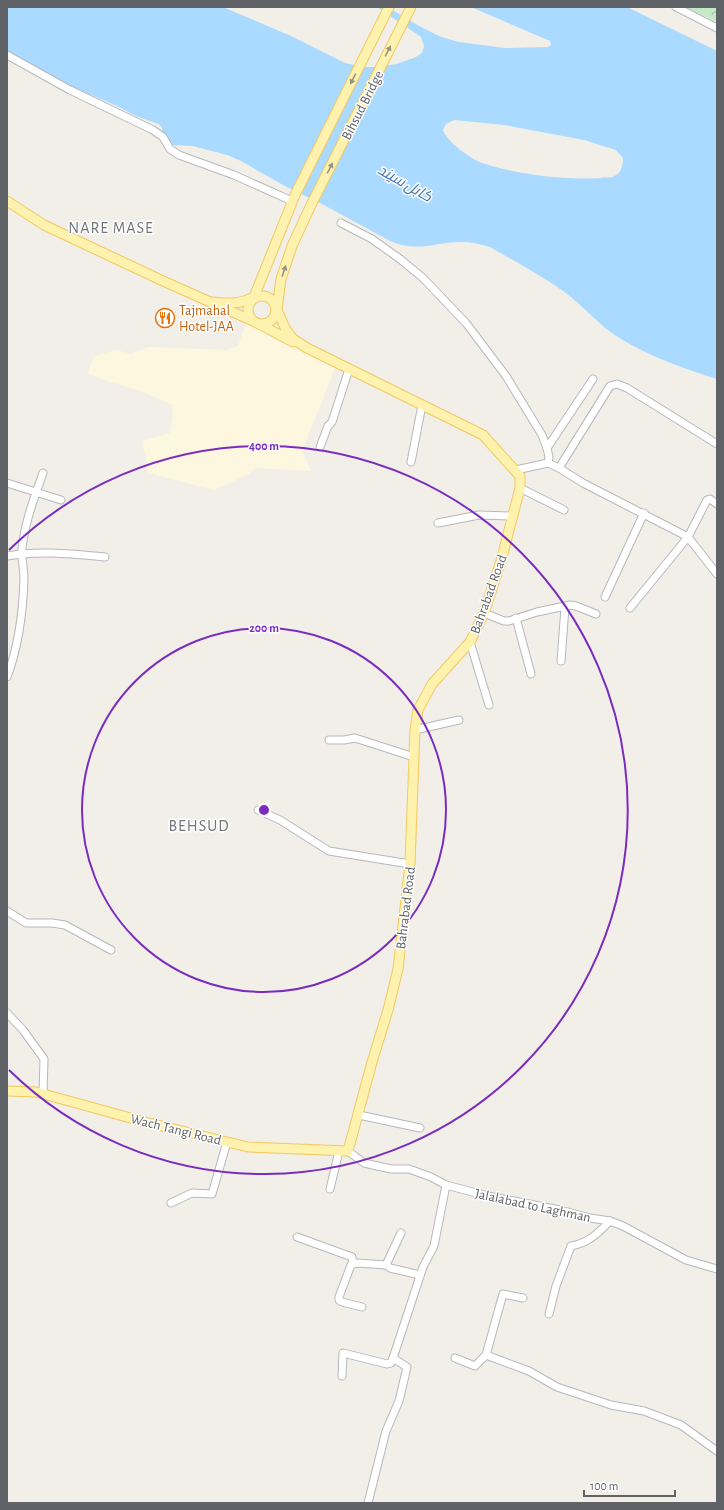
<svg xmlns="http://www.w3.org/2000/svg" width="724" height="1510" font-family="'Alegreya Sans',Cairo,sans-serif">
  <defs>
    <pattern id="park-crowns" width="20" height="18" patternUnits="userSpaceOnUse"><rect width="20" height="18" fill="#c5e8c5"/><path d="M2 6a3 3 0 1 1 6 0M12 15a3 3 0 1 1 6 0" fill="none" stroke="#a3c0a4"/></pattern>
  </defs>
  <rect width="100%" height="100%" fill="#f1efe8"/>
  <polygon fill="#fef7e0" points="247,322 281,338 335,368 302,451 311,471 255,468 249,474 214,490 149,473 142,441 170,433 173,415 172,405 144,392 104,380 88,373 94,356 116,350 131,354 148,347 227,350 238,346"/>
  <polygon fill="url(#park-crowns)" points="686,7 717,7 717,22"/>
  <path fill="#aadaff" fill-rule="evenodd" d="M7 7H223L291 36 345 63 363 67H374L397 64 416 57 422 53 424 46 421 37 377 7H387L421 27 441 37 459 42 505 48 547 47 550 46 551 44 550 41 471 7H627L717 51V379C685 369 651 357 621 339 599 326 584 306 563 291 540 275 514 261 490 247 481 244 471 242 462 242 433 242 420 253 390 241L322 204 283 185 241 161 227 155 193 146 172 145 163 134 162 128 159 124 136 116 115 105 65 84 7 51ZM454 120 504 125 584 140 616 150 623 158C623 167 621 174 612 177 608 178 603 177 600 178 567 180 531 176 499 168 494 166 487 165 482 163 470 158 447 142 443 130L446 124Z"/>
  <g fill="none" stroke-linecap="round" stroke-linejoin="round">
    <defs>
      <g id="minor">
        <polyline points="676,7 717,28"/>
        <polyline points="7,55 70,90 153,130 163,137 170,149 179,155 234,175 292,201"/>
        <polyline points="341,223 372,239 400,259 423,278 466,323 506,376 542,435 547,448 549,457 548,463"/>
        <polyline points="320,447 328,426 332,422 349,369"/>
        <polyline points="547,448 593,379"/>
        <polyline points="411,462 422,405"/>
        <polyline points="559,468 610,386 617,384 627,388 717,444"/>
        <polyline points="516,470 548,463 559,468 583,483 688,537 717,574"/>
        <polyline points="7,483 61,500"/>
        <polyline points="520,488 564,510"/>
        <polyline points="438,523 479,515 512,516"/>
        <path d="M7 556C39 550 73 554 105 557"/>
        <polyline points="605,597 644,513"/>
        <polyline points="630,608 688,537 707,500 710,499 717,504"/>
        <polyline points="484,613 504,621 509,621 537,612 570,605 576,606 596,614"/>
        <polyline points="516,618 531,674"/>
        <polyline points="470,642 489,705"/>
        <polyline points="561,661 565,607"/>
        <path d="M7 677C18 648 23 610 24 579 24 569 21 559 22 548 25 522 34 498 43 473"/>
        <polyline points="415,730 459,720"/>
        <polyline points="329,740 344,740 355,738 414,757"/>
        <polyline points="258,810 280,820 329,851 410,864"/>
        <polyline points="7,911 26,923 52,923 65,925 111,950"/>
        <polyline points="7,1013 23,1030 44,1059 43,1094"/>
        <polyline points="359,1115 420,1128"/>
        <polyline points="348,1151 364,1163 391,1169 409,1169 431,1177 446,1185 488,1196 560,1210 590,1218 610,1221 623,1226 686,1260 717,1269"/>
        <polyline points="330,1189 339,1151"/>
        <polyline points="171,1203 192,1193 212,1194 227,1142"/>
        <polyline points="401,1233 386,1265 390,1268 420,1275"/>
        <polyline points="297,1237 352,1257 353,1264"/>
        <polyline points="362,1307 342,1302 339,1300 339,1297 351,1265 357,1263 386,1265"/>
        <path d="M549 1314 556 1286 571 1246C589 1243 598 1233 610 1221"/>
        <polyline points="486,1355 529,1371 557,1387 611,1405 644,1411 681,1425 717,1451"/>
        <polyline points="455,1358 475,1366 486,1355 503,1294 523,1298"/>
        <polyline points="342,1376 343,1353 387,1364 391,1363 393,1358"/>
        <polyline points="368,1503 386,1431 399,1401 407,1367 393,1358 423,1267 434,1246 446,1185"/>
      </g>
      <g id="major">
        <polyline points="7,201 44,225 163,281 253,321"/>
        <circle cx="262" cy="310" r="14"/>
        <path d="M212 302C228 303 239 305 254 297L295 195 389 7"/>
        <polyline points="259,324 293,342"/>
        <polyline points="7,1091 36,1092 145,1122 248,1147 348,1151 372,1062 388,1010 398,969 410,864 415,730 418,710 432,684 470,642 484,613 501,561 520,488 520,476 483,435 307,348 293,339 286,330 277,310 281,279 292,246 311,205 411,7"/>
      </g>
    </defs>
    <use href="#minor" stroke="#b5b8bc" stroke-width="9"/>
    <use href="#major" stroke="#f2c960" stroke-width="11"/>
    <use href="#minor" stroke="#fff" stroke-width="7"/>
    <use href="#major" stroke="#fff2af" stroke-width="9"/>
  </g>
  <defs><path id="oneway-solid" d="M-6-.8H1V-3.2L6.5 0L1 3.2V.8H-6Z"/></defs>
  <g fill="#979581">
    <use href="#oneway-solid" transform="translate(388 51) rotate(-63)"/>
    <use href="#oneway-solid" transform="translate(353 79) rotate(117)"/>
    <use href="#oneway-solid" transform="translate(330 168) rotate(-63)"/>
    <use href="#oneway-solid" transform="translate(284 271) rotate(-71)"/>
  </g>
  <g fill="none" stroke="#7b2cbf" stroke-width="2">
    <circle cx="264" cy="810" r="182"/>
    <path d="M9 550A364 364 0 1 1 9 1070"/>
  </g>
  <defs>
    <symbol id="restaurant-ring" viewBox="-11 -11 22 22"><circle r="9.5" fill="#fff" stroke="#e8710a" stroke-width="1.5"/><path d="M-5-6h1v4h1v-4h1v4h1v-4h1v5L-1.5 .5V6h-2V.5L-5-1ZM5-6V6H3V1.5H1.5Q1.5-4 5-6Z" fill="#e8710a"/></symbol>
  </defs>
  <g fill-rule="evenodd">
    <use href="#restaurant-ring" x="154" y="307" width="22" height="22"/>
  </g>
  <g text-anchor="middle" stroke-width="3" stroke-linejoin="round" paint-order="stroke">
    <g font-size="14" fill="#5f6368" stroke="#fff">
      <text transform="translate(362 105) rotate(-63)" y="5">Bihsud Bridge</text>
      <text transform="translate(488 594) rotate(-70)" y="5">Bahrabad Road</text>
      <text transform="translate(405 908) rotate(-83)" y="5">Bahrabad Road</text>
      <text transform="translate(176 1129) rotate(14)" y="5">Wach Tangi Road</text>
      <text transform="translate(533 1205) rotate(12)" y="5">Jalalabad to Laghman</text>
    </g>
    <g font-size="14" fill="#c56008" stroke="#fff" text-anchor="start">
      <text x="179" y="315">Tajmahal<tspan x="179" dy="16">Hotel-JAA</tspan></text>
    </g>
    <g font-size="15" font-style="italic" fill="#4174aa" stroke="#fff">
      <text transform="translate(405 183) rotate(30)" y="5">کابل سيند</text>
    </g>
    <g font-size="16" letter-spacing="1" fill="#70757a" stroke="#fff">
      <text x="111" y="233">NARE MASE</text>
      <text x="199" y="831">BEHSUD</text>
    </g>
  </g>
  <circle cx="264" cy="810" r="6" fill="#7b2cbf" stroke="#fff" stroke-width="2"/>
  <g font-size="12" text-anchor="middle" font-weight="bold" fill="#7b2cbf" stroke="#fff" stroke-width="3" stroke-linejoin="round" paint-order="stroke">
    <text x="264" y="450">400 m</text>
    <text x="264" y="632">200 m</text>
  </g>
  <rect width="724" height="1510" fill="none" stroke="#5f6368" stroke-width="16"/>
  <path d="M584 1490v6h91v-6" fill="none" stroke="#5f6368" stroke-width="2"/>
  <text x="590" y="1490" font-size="12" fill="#5f6368" stroke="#ffffff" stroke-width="3" paint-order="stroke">100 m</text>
</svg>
